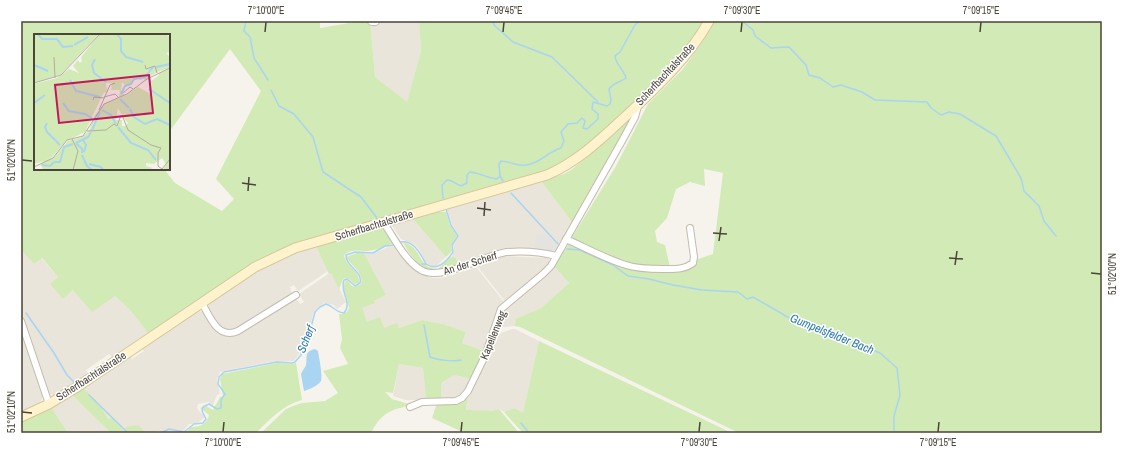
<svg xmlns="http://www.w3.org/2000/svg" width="1123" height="454" font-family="'Archivo Narrow',sans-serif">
  <rect width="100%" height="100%" fill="#f6f3ec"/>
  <g fill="#eae5da">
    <polygon points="370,21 419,21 421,51 407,103 375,77"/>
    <polygon points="541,181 572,222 555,250 497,251 480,256 458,265 456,258 452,256 454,251 453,245 459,236 452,224 447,210 449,207"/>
    <polygon points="412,218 446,257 436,266 430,266 425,261 419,249 414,244 401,239 391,224"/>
    <polygon points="316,246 328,271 298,291 294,285 290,287 292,294 236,329 226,331 218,325 208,308 210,302 247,277 268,265 294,253"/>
    <polygon points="395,246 410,265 425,276 433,278 440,278 453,275 476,267 504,302 495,314 484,351 462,343 466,332 443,324 422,320 399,328 384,328 367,322 361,308 374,303 374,301 386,295 364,253 373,254 388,247"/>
    <polygon points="21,250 34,264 41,258 58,277 63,299 73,290 115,296 130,310 148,333 112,357 109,354 86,370 88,374 66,389 54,395 49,394 21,313"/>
    <polygon points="505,256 548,258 550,262 539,274 505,301 477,266"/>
    <polygon points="554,266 569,283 541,308 515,319 517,324 514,326 498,328 500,315 509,304 510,306 551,271"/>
    <polygon points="331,272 346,302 337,309 334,305 325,303 320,306 316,309 313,314 311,323 306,338 301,345 299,354 294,361 269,362 220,372 217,379 220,394 217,395 213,405 208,402 198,404 197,408 200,412 204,415 205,417 196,424 189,424 183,431 157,431 153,433 146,433 142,429 125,432 112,418 110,420 96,400 83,388 130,356 132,359 144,351 142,348 196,312 200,311 205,313 214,328 218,333 224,335 234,335 293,300 297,300 300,304 304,302 299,294"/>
    <polygon points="512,329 515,329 539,341 523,414 514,408 504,412 499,409 492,411 468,411 466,410 468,393 493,336"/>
    <polygon points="21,330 43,397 40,403 21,412"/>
    <polygon points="399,364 423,368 426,400 406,400 393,396"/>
    <polygon points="454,375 472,379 459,398 441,400 441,383"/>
    <polygon points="73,396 111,433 68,433 51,407"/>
  </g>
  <g fill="#d2eab5" fill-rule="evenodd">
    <path d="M21 21H320V28L361 21H370L375 77 407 102 421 51 419 21H705L696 35 670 68 635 103 581 152 545 173 326 235 280 250 260 259 148 333 130 310 115 296 92 312 73 290 63 299 50 284 58 277 42 258 34 264 21 250ZM35 35H169V132L230 49 261 91 216 179 234 199 222 211 175 183 164 169H35Z"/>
    <path d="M714 21H1102V433H739L520 327 514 326 516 324 515 319 541 308 569 283 554 266 569 244 627 267 688 269 691 268 690 267 695 260 713 254 723 173 704 169 705 186 690 182 676 189 667 218 655 231 657 242 665 245 670 268C656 267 643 267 629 264 609 259 590 248 571 239L616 166 648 104 683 69 703 41Z"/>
    <polygon points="632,115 632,118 572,222 541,181 564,174 571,170 593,152"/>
    <polygon points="435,212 446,212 450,225 457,236 451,245 452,251 446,257 412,218"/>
    <path d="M380 227 385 230 395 243C387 245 380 249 373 250 362 253 354 247 344 255 345 266 361 271 359 283L354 284 349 279 345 278 343 279 339 289 331 273 329 274 316 246Z"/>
    <path d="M403 242C424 248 416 268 438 269L452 256 456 258 458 265C429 275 417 269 403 242Z"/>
    <path d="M357 253H364L386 295 374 301 375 303 362 308 367 322 380 317 384 328 397 323 399 328 422 320 443 324 466 332 462 343 484 351 472 379 454 375 441 383V400H426L423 368 399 364 393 393 385 392 392 399 412 405C390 410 382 412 371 433H261L286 409 293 406 302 403 325 401 338 393 323 371 348 364 340 348 342 339 339 314H342L347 312 349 308 343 289 345 281 347 280 352 286 355 287 361 284C364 273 351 265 346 257Z"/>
    <polygon points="539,341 732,433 523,433 504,412 514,408 523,413"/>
    <path d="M277 363 292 364 296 363 302 400C283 405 270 419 256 433H186L191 427C200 427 207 424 209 415L200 408 206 406 213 410 220 397 223 396 220 379 222 374Z"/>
    <polygon points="83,388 96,400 109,419 112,418 124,431 126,427 138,425 146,433 111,433 73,396"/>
    <polygon points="468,393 466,410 492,411 499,409 519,433 465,433 432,418 437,403 454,404"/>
    <polygon points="51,407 68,433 21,433 21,422"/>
  </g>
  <polygon fill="#e5e3e0" points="545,234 556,244 559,245 558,247 555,251 534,251 536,235"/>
  <path fill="#a9d4f2" d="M315 349 318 351C319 358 323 376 321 381 319 385 308 390 304 391L301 374C302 371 305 368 306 365 308 357 303 352 315 349Z"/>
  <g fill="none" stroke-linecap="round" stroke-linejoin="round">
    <g stroke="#a9d4f2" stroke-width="1.5">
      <polyline points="246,21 244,31 250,37 254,58 268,80"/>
      <polyline points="492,21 495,26 513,42 552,57 598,102"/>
      <polyline points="742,21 753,30 755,36 771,48 789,47 806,65 809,75 820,78 833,87 841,85 862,92 875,100 927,102 931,108 941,115 949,112 960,114 996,136 1021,178 1024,191 1039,206 1044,221 1056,236"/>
      <polyline points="271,90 279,106 294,114 313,137 323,172 361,197 377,218"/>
      <polyline points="500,176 503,181"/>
      <polyline points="511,193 558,244"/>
      <path d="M443 198 442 185 447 180C452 180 456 184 461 186L467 183V175L470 172C480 173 490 179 497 179L500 176 499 164 501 161C509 161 517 167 526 165 539 164 549 151 561 148L564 141 561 132 568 124 577 123 582 118 585 121 583 128 587 129 598 119V114L592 109 593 102 607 106 610 104 611 100 609 89C614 82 619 83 626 78 624 70 616 65 615 56L620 52 635 25 640 21"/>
      <path d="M400 242C414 239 421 255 426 264 437 272 447 261 453 252L452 245 458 236 451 225 446 209"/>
      <polyline points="567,249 580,250 613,265 628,276 649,279 673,285 702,290 738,292 747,299 753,297 798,323 812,324 830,335 846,339 880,353 897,368 900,395 894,416 894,433"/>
      <polyline points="422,264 426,264"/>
      <polyline points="26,313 54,353 67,375 74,382"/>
      <path d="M424 325 430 357C437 360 454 362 461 360"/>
      <polyline points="89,395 128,433"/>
      <polyline points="521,423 529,433"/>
      <path d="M161 433 169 429 184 432 194 424 203 423 206 419 202 411 203 407 209 404 217 409 221 408V400L225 394 218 384 219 377 224 372 277 362 292 363 295 362 301 355 302 345 308 339 315 312 320 307 326 304C333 306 337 313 344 313 353 303 339 291 344 280L347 279 355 286 360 283C363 271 345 266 346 255L355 252 373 253 385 246 395 245"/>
    </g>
    <defs>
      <g id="minor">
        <path d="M383 222C394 237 404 260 421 270 441 282 484 255 507 252 522 251 541 252 556 256"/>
        <path d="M566 239C586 248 606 259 626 265 638 269 651 269 663 269 674 269 684 270 693 263L694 257 690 228"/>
        <path d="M202 303C210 317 218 340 238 331L296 295"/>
        <polyline points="21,321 49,404"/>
        <polyline points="410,407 422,402 456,401 462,398 468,391 485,356 501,309 543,274 551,266 622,141 635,117 638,106"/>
      </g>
      <polyline id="tertiary" points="372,21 375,21"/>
      <path id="secondary" d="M21 417 49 404 77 387 255 267 295 248 547 175C579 161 602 138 627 115 657 87 689 57 709 21"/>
    </defs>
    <use href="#minor" stroke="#c2bbae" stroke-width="8"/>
    <use href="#tertiary" stroke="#c2bbae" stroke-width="10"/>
    <use href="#secondary" stroke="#d6c79b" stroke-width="11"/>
    <use href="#minor" stroke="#fff" stroke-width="6"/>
    <use href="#tertiary" stroke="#fff" stroke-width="8"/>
    <use href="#secondary" stroke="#fff3cd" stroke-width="9"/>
  </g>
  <path fill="none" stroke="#4b4439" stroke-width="1.5" d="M265 32 266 22M503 32 504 22M741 32 742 22M980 32 981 22M22 160 32 161M242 183 256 185M248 191 249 177M477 208 491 210M484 216 485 202M713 233 727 234M719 241 721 227M949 258 963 259M955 265 957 251M1091 273 1101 274M22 412 32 413M223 432 224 422M461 432 462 422M699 432 700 422M938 432 939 422"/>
  <g text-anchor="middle" stroke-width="3" stroke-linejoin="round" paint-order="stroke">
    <g font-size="11" fill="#4b4439" stroke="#fff">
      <text transform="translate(665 74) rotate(-47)" y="4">Scherfbachtalstraße</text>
      <text transform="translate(374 225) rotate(-17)" y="4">Scherfbachtalstraße</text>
      <text transform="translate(470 263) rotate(-17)" y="4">An der Scherf</text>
      <text transform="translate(493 335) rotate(-68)" y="4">Kapellenweg</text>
      <text transform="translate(91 376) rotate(-33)" y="4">Scherfbachtalstraße</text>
    </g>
    <g font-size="12" font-style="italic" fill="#2e7ab2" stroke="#fff">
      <text transform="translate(832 334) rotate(22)" y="4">Gumpelsfelder Bach</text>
      <text transform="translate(306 339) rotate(-68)" y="4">Scherf</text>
    </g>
  </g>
  <g transform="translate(34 34)">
    <rect width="136" height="136" fill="#f6f3ec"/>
    <path d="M0 0H65L27 40 0 49ZM66 0H131L136 3V18L132 19 136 23V34L123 38 111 46 106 43 109 47 102 44 98 45 97 50 91 51 88 48 87 56 90 61 85 63 86 56H77L78 49H72L73 57 69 60 51 98 32 107 18 123 11 127 20 123 34 107 48 103 55 97 61 81 70 70 93 61 104 53 117 60 115 55 118 50 116 48 125 41V39L136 35V136H129L132 130 128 124 120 130 112 129V132L119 134 114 136H4L9 135 6 130 10 127 0 130V50L23 44 35 35 45 39 39 32 44 26 46 29 48 27 47 23ZM84 74 88 81 92 80 89 83 94 89 91 92H88V86H82Z" fill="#d2eab5" fill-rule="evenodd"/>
    <path fill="none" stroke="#a9d4f2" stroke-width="2" d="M4 0 8 5H23L29 13 39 12M83 0 87 5V17L92 23 109 28M40 11 54 3M61 25 58 31 60 39 72 48M0 31 14 37M122 33 136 30M36 46 42 57 66 63M115 55 136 69M87 60 91 52 97 50 100 45 111 43 119 33M86 65 95 74M0 69 11 61M29 69 35 77 51 80 58 84M96 75 100 83 111 90 123 85 136 91M68 76 77 81 82 90M13 89 11 93 13 98 26 111M84 93 97 109 114 116 122 126M58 96 66 78M49 106 52 111 50 118M42 109 54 103 57 98M42 109 48 115V119M48 121 53 132 58 136M55 130 67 133 69 136M8 131 16 132 20 128H26L30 113 39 110"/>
    <path fill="none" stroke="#b2ada4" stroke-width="1" d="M20 23 21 44M111 31 112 35 121 32 123 39M0 49 27 41 66 0M89 59 96 53 99 55M70 63 81 60 85 64M59 66 60 63 70 64M65 76 76 51 81 49M88 81 94 96 117 111 127 114 124 119V132L128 135M53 97 72 96 80 90 83 92 87 81M38 105 44 117 39 136M0 133 19 124 33 106 49 102 70 70 93 60 113 45 136 34M128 135 136 125"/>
    <path fill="#c2185b" fill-opacity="0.15" stroke="#c2185b" stroke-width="2" d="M115 41 119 79 25 89 21 51Z"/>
    <rect width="136" height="136" fill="none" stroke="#4b4439" stroke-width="2"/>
  </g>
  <rect width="1123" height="454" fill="none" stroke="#ffffff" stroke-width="44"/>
  <rect x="22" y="22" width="1079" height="410" fill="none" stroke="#4b4439" stroke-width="1.5"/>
  <g font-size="10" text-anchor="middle" fill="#4b4439">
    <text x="266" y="14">7°10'00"E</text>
    <text x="504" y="14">7°09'45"E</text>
    <text x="742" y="14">7°09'30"E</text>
    <text x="981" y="14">7°09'15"E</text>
    <text transform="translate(11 160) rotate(-90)" y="4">51°02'00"N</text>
    <text transform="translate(1112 274) rotate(-90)" y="4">51°02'00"N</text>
    <text transform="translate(11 412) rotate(-90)" y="4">51°02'10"N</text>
    <text x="223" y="446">7°10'00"E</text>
    <text x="461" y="446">7°09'45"E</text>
    <text x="699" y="446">7°09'30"E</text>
    <text x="938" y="446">7°09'15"E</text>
  </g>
</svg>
